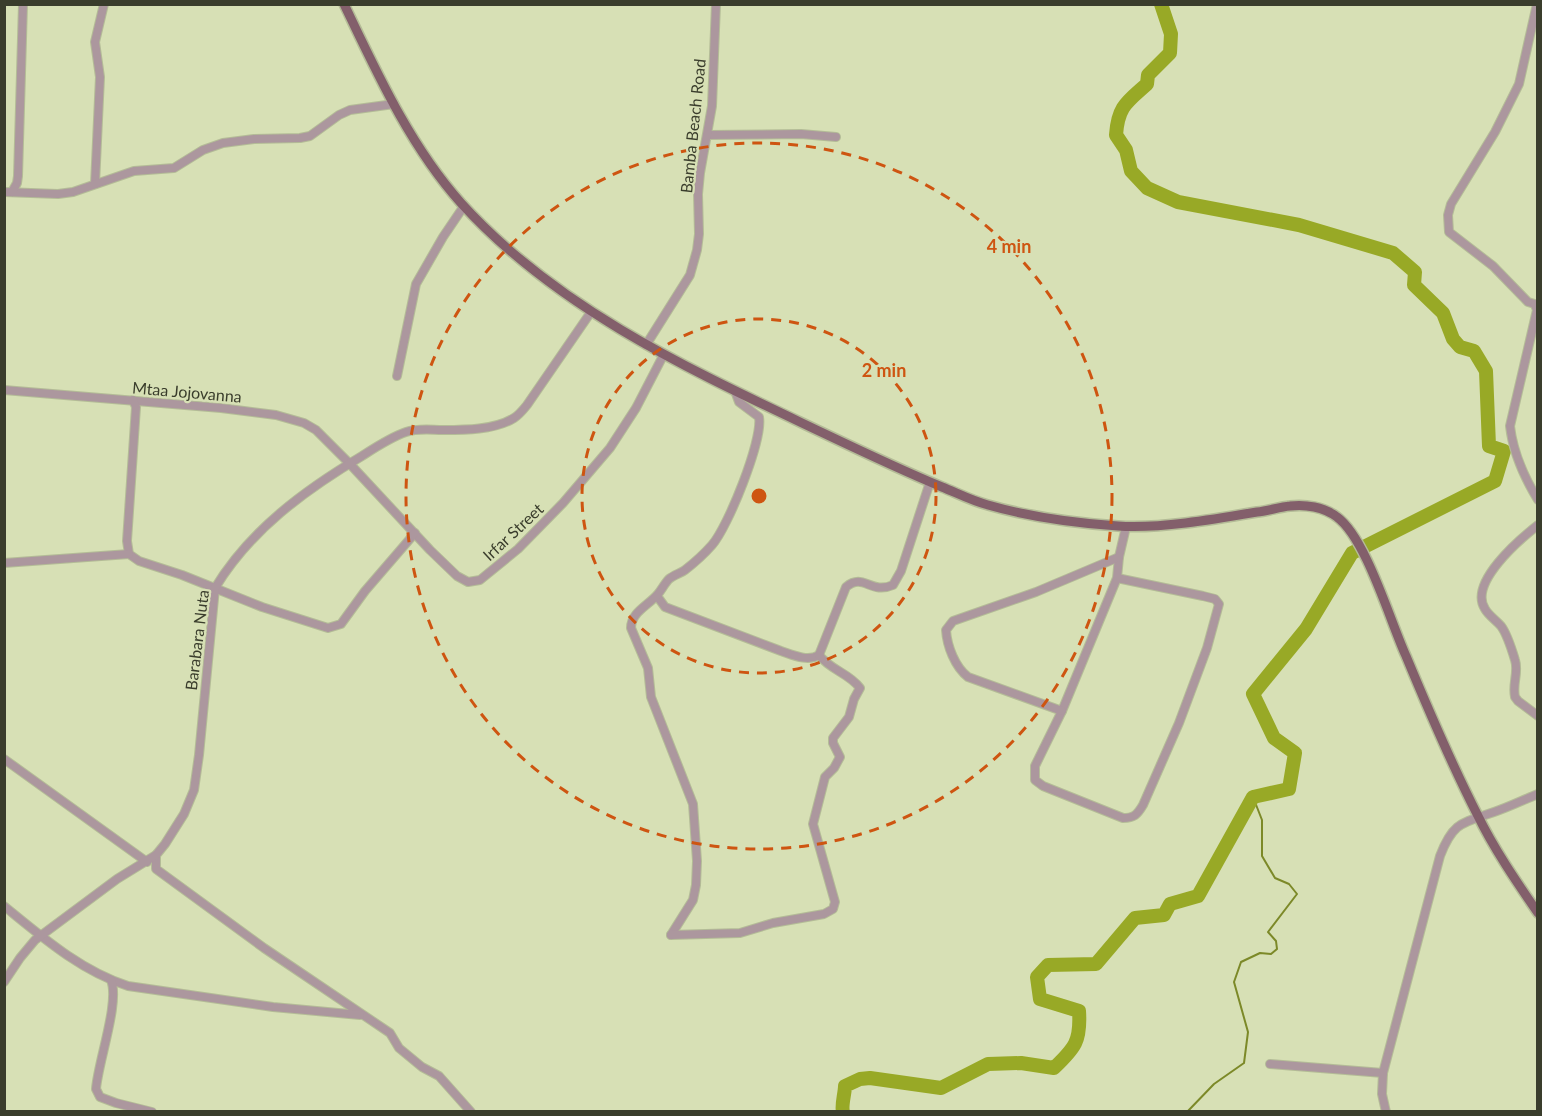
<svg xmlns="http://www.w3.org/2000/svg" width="1542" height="1116" font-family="Lato,sans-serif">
  <rect width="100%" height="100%" fill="#d7e0b5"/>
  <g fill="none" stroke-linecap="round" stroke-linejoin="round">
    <polyline stroke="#7c8928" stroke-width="2" points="1187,1112 1214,1084 1244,1063 1248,1032 1234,982 1241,962 1260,953 1271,954 1277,949 1276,941 1268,932 1297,894 1289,884 1275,878 1262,856 1262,820 1253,797"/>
    <path stroke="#98a926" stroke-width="14" d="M843 1112C841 1106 845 1093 845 1086L860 1079 870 1078 941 1088 988 1064 1021 1063 1054 1068C1075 1048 1081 1041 1079 1011L1040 999 1037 977 1048 965 1096 964 1135 918 1164 915 1170 904 1198 896 1253 797 1289 789 1295 753 1274 738 1253 694 1306 629 1352 553 1495 481 1504 451 1489 446 1486 371 1474 351 1460 347 1453 339 1443 313 1414 285 1415 272 1393 253 1299 225 1178 202 1147 188 1131 171 1126 150 1116 135C1118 106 1127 102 1147 84L1148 75 1170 53 1171 34 1161 4"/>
    <defs>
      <g id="minor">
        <polyline points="1537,4 1519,84 1495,132 1451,204 1448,215 1449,232 1493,266 1528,302 1538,305"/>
        <polyline points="708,135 801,134 836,137"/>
        <polyline points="95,184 100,77 95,42 104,4"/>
        <polyline points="4,192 58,194 73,192 134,171 174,168 203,150 223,143 254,139 300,138 310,136 339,115 350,110 394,104"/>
        <polyline points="12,192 17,183 18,176 23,4"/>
        <path d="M1535 305 1537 310 1510 426C1513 453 1524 477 1538 500"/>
        <polyline points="646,345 690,275 697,250 699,234 698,194 700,173 712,106 716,4"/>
        <polyline points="397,376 416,284 443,237 464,206"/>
        <polyline points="4,390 221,408 276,415 304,423 316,430 349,463 430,550 457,576 468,582 480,580 518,549 563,503 610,448 636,408 664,354"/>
        <polyline points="133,400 136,407 127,541 129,554 139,561 182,575 262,607 328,628 341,624 365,591 415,533"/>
        <path d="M1538 525C1520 539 1468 583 1485 609 1489 616 1496 620 1501 626 1507 634 1512 650 1515 660 1519 672 1512 684 1515 697L1518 701 1538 716"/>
        <polyline points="4,563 129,554"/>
        <path d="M1117 578 1203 596 1215 599 1219 604 1207 648 1179 723 1143 805C1137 815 1134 818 1123 818L1043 786 1035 780V766L1062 711 1117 578 1119 557 1126 527"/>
        <path d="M657 596 665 607 781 651C793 655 808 662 819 655L846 587C864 572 870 595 893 585L901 571 930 482"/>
        <path d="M1062 711 968 677C955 667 947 646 946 630L953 621 1036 592 1119 557"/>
        <polyline points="4,759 147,862"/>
        <polyline points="156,855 156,869 264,948 390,1033 399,1048 422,1067 439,1076 471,1112"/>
        <path d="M4 906C42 937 81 971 128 986L273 1007 360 1015"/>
        <path d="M671 935 693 900 696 885 697 861 693 804 651 697 648 668 631 628C631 612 649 605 658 594 662 589 665 583 669 579 674 575 681 573 685 570 694 563 705 553 712 545 728 527 763 440 759 417L739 402 735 391"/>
        <path d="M671 935 740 933 773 923 824 914 833 909 835 902 813 824 825 777 834 768 840 757 833 743V738L849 717 854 699 860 688C849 673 830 670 819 655"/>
        <path d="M111 980C120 1002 98 1062 96 1089L100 1097 116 1103 152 1112"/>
        <path d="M4 982 20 958 35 940 117 879 156 855 165 844 184 814 194 790 199 755 215 588C250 530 305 490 362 456 376 447 391 437 406 432 418 428 431 430 443 430 464 430 495 430 514 418 519 415 523 410 527 405L591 312"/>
        <polyline points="1270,1064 1383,1073"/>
        <path d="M1386 1112 1382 1094 1383 1073 1440 856C1453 822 1462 823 1494 812 1509 807 1523 800 1538 794"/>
      </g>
      <path id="major" d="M344 4C377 73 410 146 461 203 558 310 693 371 821 432 861 451 901 470 942 487 957 493 972 501 988 505 1030 517 1074 523 1118 526 1159 529 1216 519 1257 512 1268 511 1279 507 1290 506 1305 504 1324 507 1337 517 1366 538 1390 621 1406 656 1428 709 1451 763 1477 814 1494 849 1516 881 1538 913"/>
    </defs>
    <use href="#minor" stroke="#b4bc97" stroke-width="10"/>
    <use href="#major" stroke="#b4bc97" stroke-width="12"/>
    <use href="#minor" stroke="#ac979e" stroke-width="8"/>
    <use href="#major" stroke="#835f6b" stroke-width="9"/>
  </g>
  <g fill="none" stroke="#ce5511" stroke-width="3" stroke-dasharray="10 8">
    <circle cx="759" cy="496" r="177"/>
    <circle cx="759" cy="496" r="353"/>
  </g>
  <g text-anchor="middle" stroke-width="4.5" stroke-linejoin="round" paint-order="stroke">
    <g font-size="16" fill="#3a3d2c" stroke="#d7e0b5">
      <text transform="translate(693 126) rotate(-84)" y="6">Bamba Beach Road</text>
      <text transform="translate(187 392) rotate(5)" y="6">Mtaa Jojovanna</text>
      <text transform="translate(513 532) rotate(-43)" y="6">Irfar Street</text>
      <text transform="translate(197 640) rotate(-83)" y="6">Barabara Nuta</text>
    </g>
  </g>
  <circle cx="759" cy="496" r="9" fill="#ce5511" stroke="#d7e0b5" stroke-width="3"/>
  <g font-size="18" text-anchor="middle" font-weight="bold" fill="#ce5511" stroke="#d7e0b5" stroke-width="4.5" stroke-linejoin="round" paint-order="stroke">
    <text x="1009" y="253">4 min</text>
    <text x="884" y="377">2 min</text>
  </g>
  <rect width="1542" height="1116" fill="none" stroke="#3a3d2c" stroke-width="12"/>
</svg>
